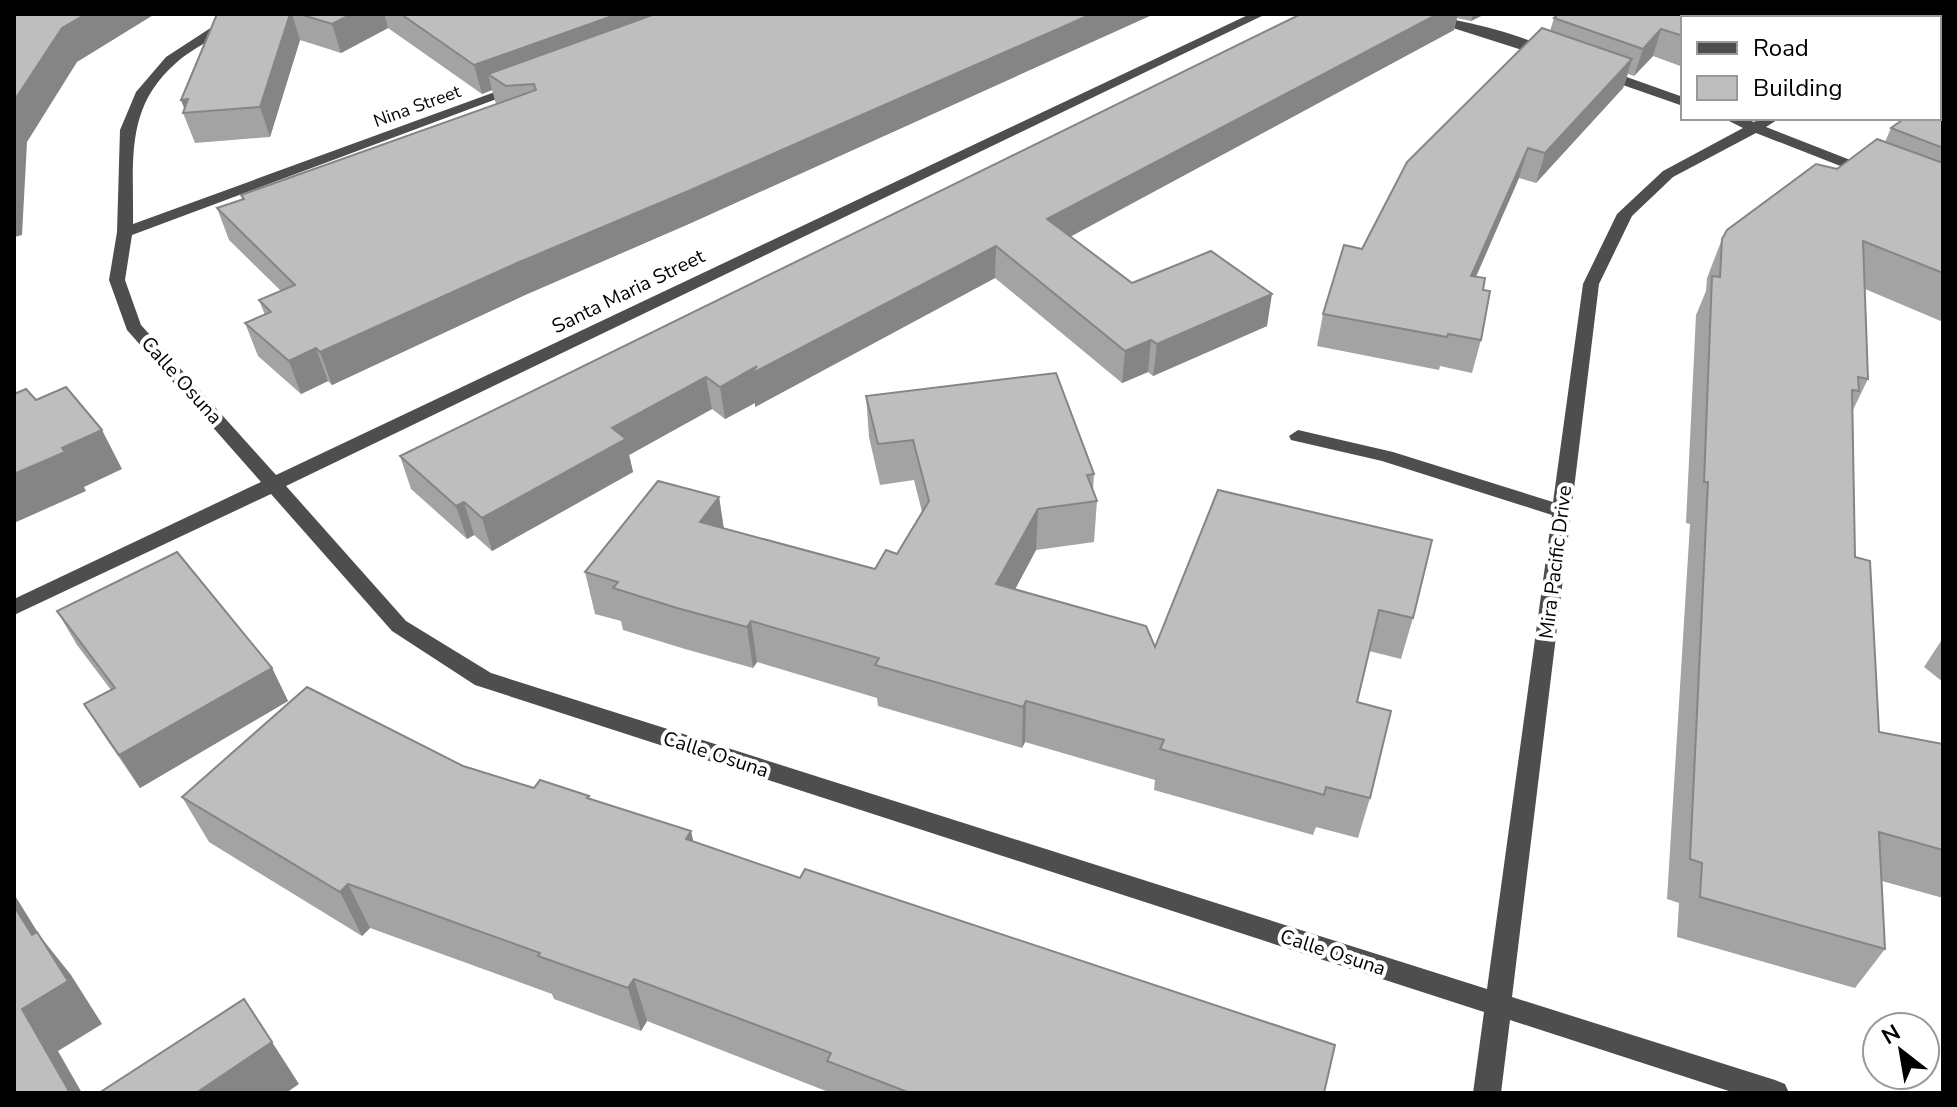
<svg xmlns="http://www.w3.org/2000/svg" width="1957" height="1107" font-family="'Nunito Sans',sans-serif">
  <rect width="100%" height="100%" fill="#fff"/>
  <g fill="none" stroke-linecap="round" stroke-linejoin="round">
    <g fill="#4e4e4e" fill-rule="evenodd">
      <path d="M232 14H247C227 34 197 44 176 63 124 108 134 162 133 224L514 85 526 88 132 235 125 280 141 325 276 475 1250 14H1266L286 486 406 621 491 673 1487 989 1552 515 1382 461 1291 440 1289 436 1298 430 1393 452 1553 502 1583 284 1617 214 1663 171 1743 128 1723 118H1743L1754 122 1762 118H1780L1766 127 1876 170V176H1866L1756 133 1673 177 1632 216 1599 284 1512 997 1775 1080 1785 1084 1789 1093H1735L1510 1020 1501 1093H1473L1484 1012 475 685 392 631 271 494 14 615V599L261 482 127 330 109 280 117 232 120 130 136 92 166 57Z"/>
      <path d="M1409 14C1440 14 1532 35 1556 54L1544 57Z"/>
      <polygon points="1943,18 1943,27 1939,28 1939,19"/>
      <polygon points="1597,70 1607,70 1683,97 1683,106 1597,76"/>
    </g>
  </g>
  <g fill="#a3a3a3">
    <polygon points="217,14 1154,14 691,223 525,295 332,385 328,381 301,394 258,356 245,323 265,315 259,300 281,291 229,240 217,208 242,199 241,195 496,104 492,90 482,94 388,28 341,53 300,40 270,137 195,143 183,113 185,109 181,100"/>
    <polygon points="1301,14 1485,14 1471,21 1457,18 1454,30 1070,237 1132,283 1267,326 1153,376 1148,372 1122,383 995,278 755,407 755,403 725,419 712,409 629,455 633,472 492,551 474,535 467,539 411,489 400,456"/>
    <polygon points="1554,18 1683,18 1683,67 1653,56 1634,76 1628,74 1623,88 1536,183 1519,178 1476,277 1483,290 1481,340 1472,373 1440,366 1439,370 1317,346 1323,314 1362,249 1550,31"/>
    <polygon points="1943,89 1943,322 1865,289 1868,379 1853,410 1855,557 1879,732 1943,744 1943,898 1882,881 1885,949 1855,988 1677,937 1679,903 1667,899 1690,524 1686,523 1696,315 1706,291 1707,278 1722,239 1885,142 1891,128"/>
    <polygon points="866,396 1094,474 1093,491 1097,501 1094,542 1036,550 1015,589 1155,647 1218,490 1413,618 1401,659 1369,651 1357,702 1370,798 1358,838 1316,827 1313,835 1154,790 1155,780 1025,742 1022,748 878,706 877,698 757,662 753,668 685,649 623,630 621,621 595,614 585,572 719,497 724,529 875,569 897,554 922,512 914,480 880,485 869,437"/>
    <polygon points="57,611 272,668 288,701 140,788 105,737 84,704 111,690 77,645"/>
    <polygon points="1943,638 1943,682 1924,667"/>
    <polygon points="463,766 534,788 589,796 590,799 693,842 1324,1093 831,1093 647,1021 641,1031 554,999 552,994 370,928 362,936 209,842 182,797"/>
  </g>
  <g fill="#858585">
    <polygon points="86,14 155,14 77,62 27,142 22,235 15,237 14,253 14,101 62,28"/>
    <polygon points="290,14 292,14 300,40 270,137 260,107"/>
    <polygon points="352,14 384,14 388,28 341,53 332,24"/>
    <polygon points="618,14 701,14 488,74 492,90 482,94 474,65"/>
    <polygon points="1092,14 1154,14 691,223 525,295 332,385 320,352 517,263"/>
    <polygon points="1438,14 1458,14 1454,30 1045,250 1047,219"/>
    <polygon points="1473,14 1485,14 1471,21"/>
    <polygon points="1764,14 1808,14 1800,18 1756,18"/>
    <polygon points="1661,29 1653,56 1634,76 1643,49"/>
    <polygon points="1632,59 1623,88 1536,183 1545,153"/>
    <polygon points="188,99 186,113 181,100"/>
    <polygon points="1528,148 1519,178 1462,308 1471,276"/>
    <polygon points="996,246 995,278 755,407 755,403 725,419 720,387 757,366"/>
    <polygon points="1272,294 1267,326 1153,376 1157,344"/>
    <polygon points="1151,340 1148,372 1122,383 1125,351"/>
    <polygon points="316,348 328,381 301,394 289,361"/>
    <polygon points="706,377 712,409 629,455 633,472 492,551 482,518 612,428"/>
    <polygon points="102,430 122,469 84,487 86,491 14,523 14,474 62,448"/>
    <polygon points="719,497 725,538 700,522"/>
    <polygon points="464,502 474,535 467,539 456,506"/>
    <polygon points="1038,509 1036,550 996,625 996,584"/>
    <polygon points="751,621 757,662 753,668 747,627"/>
    <polygon points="272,668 288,701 140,788 119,755"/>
    <polygon points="1026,701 1025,742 1022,748 1023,707"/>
    <polygon points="691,831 701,875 686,839"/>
    <polygon points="348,884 370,928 362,936 340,892"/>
    <polygon points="14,894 40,936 71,975 102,1024 58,1051 82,1093 70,1093 22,1009 32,935 14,906"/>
    <polygon points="634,979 647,1021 641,1031 628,988"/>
    <polygon points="272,1042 299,1084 286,1093 196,1093"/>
  </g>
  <g fill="#bebebe" stroke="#858585" stroke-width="2">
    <polygon points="14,14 86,14 62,28 14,101"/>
    <polygon points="217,14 290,14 260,107 183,113 188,99 181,100"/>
    <polygon points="299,14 352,14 332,24"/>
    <polygon points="401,14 618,14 474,65"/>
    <polygon points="655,14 1092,14 686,192 517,263 320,352 316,348 289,361 245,323 271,312 259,300 295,285 217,208 244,199 241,195 536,90 534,84 506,86 488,74"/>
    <polygon points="1301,14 1438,14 1047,219 1132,283 1211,251 1272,294 1157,344 1151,340 1125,351 996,246 751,374 757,366 720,387 706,377 612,428 626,439 482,518 464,502 456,506 400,456"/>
    <polygon points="1558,14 1764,14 1756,18 1683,18 1683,36 1661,29 1643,49 1554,18"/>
    <polygon points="1542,28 1632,59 1545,153 1528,148 1471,276 1485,278 1483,290 1490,291 1481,340 1448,334 1447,337 1323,314 1344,245 1362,249 1407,162"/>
    <polygon points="1943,89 1943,148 1891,128 1905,118 1939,118 1939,92"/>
    <polygon points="1877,139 1943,163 1943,273 1863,241 1868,379 1858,377 1859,391 1852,390 1855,557 1870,561 1879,732 1943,744 1943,850 1879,832 1885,949 1700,897 1702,863 1690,859 1708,482 1704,482 1712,276 1720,277 1722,239 1727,230 1816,164 1837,169"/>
    <polygon points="1056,373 1094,474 1087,475 1097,501 1038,509 996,584 1146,626 1155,647 1218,490 1432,540 1413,618 1379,610 1357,702 1391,711 1370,798 1326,787 1324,795 1160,749 1164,740 1026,701 1023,707 875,665 879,658 751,621 747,627 677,608 613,588 618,582 585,572 658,481 719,497 700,522 875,569 886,550 897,554 929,501 913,440 878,444 866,396"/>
    <polygon points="66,387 102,430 62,448 65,452 14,474 14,394 26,389 36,400"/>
    <polygon points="177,552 272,668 119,755 84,704 115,688 57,611"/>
    <polygon points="307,687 463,766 534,788 540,780 589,796 587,798 691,831 686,839 800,878 805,869 1335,1045 1324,1093 910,1093 827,1061 831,1053 634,979 628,988 538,956 540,953 348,884 340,892 182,797"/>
    <polygon points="14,906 32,935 37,932 68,981 22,1009 70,1093 14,1093"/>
    <polygon points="244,999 272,1042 196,1093 99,1093"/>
  </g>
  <g text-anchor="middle" stroke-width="8" stroke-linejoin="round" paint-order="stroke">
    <g font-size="18" fill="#000" stroke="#fff">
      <text transform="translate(417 106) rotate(-20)" y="6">Nina Street</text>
    </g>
    <g font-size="20" fill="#000" stroke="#fff">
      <text transform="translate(628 291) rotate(-26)" y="7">Santa Maria Street</text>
      <text transform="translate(182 380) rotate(48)" y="7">Calle Osuna</text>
      <text transform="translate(1555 562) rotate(-83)" y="7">Mira Pacific Drive</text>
      <text transform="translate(716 754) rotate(18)" y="7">Calle Osuna</text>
      <text transform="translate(1333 952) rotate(18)" y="7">Calle Osuna</text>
    </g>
  </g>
  <rect width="1957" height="1107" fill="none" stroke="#000000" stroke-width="32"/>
  <rect x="1681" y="16" width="260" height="104" fill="#ffffff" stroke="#999999" stroke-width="2"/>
  <rect x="1697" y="42" width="40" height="12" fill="#4e4e4e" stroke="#999999" stroke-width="2"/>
  <text x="1753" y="56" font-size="24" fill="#000000">Road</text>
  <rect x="1697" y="76" width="40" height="24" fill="#bebebe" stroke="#999999" stroke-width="2"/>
  <text x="1753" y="96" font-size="24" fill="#000000">Building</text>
  <g transform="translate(1901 1051) rotate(329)"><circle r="38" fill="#ffffff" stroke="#999999" stroke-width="2"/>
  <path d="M0-6L14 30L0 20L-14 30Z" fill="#000000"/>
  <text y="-12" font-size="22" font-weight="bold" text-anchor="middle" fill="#000000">N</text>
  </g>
</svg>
